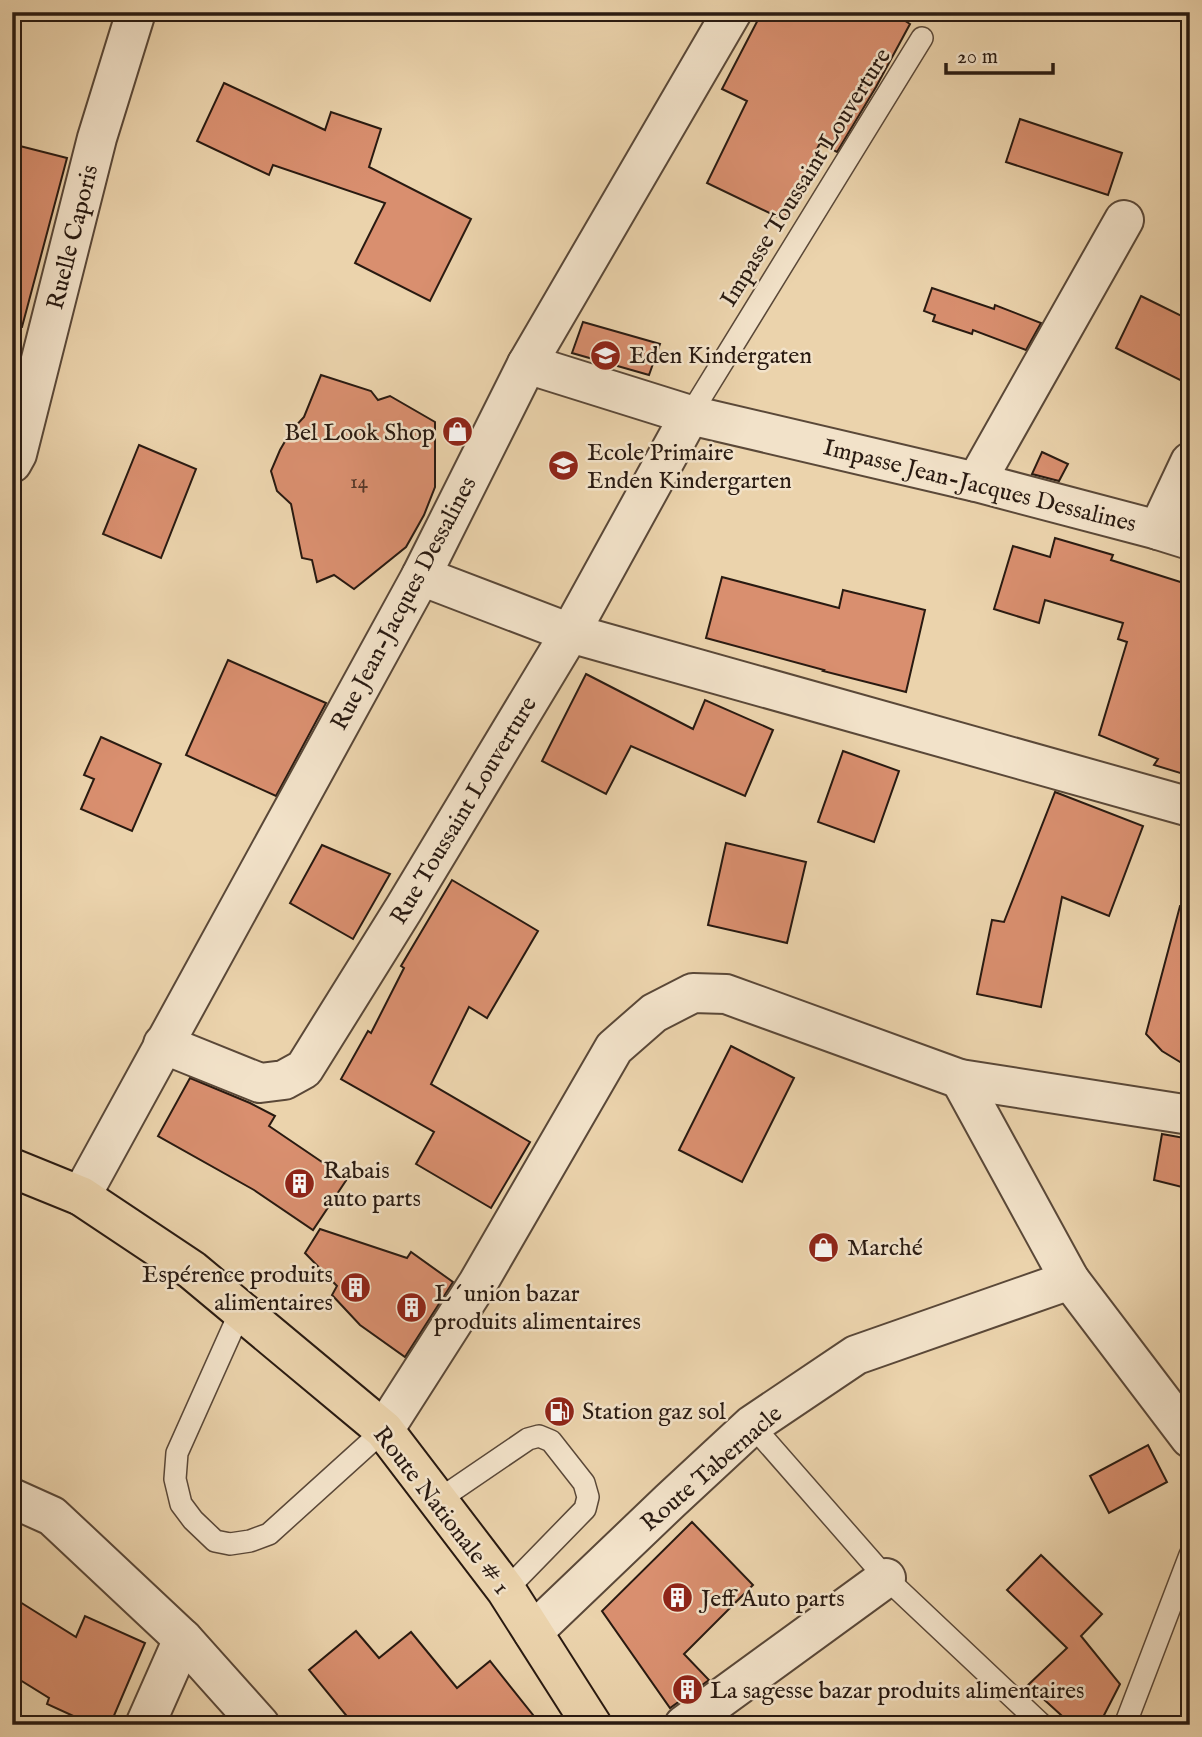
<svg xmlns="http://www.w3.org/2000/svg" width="1202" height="1737" font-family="'IM FELL English',serif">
  <rect width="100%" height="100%" fill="#ebd3ac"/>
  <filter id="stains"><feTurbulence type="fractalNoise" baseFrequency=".00286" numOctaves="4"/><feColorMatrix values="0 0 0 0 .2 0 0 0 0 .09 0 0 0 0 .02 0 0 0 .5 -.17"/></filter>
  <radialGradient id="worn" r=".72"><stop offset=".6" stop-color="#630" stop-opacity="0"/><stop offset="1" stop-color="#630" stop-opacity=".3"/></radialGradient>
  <g fill="#d98f6f" stroke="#291a11" stroke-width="2">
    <polygon points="762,12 891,12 910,24 876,87 837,152 820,143 784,220 707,183 747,101 722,89"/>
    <polygon points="224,83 325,130 331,112 381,129 369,167 471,219 430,301 355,263 385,203 273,165 269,175 197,141"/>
    <polygon points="1020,119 1122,153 1108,195 1006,162"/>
    <polygon points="12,144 67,158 22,327 12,326"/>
    <polygon points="932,288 994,309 995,305 1041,323 1026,350 973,330 972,334 933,321 935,315 924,311"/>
    <polygon points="1141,296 1190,320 1190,385 1116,348"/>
    <polygon points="583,322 660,344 649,375 572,353"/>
    <polygon points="321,375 371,391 378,400 390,396 435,422 435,487 424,515 406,547 354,589 334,575 317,582 312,560 302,558 291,504 277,491 271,471 280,450 291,431 304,417"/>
    <polygon points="139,445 196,469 161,558 103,534"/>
    <polygon points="1042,452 1068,464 1059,481 1032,474"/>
    <polygon points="1055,538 1113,555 1111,560 1190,585 1190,776 1154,765 1158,759 1099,735 1127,642 1118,639 1123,623 1045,600 1039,623 994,609 1013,546 1050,557"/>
    <polygon points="722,577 839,608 843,590 925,610 906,692 823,671 824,670 706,638"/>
    <polygon points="228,660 326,703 276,796 186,755"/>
    <polygon points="586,674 693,729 705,700 773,730 745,796 631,746 606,794 542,761"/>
    <polygon points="101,737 161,764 132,831 81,809 94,779 84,775"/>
    <polygon points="843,751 899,771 874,842 818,822"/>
    <polygon points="1055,792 1143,826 1109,916 1062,897 1041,1007 977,994 992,920 1004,922"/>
    <polygon points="726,843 806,862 787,943 708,925"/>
    <polygon points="322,845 390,874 353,939 290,903"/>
    <polygon points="452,880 538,931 487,1018 469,1007 431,1084 530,1142 491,1208 416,1164 434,1132 341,1079 368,1031 371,1033 404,968 401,966"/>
    <polygon points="1180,906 1190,907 1190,1068 1162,1051 1146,1034"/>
    <polygon points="731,1046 794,1078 742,1182 679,1150"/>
    <polygon points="190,1078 250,1103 275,1116 269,1126 347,1179 313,1230 254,1190 158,1136"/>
    <polygon points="1162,1134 1190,1139 1190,1189 1154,1180"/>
    <polygon points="320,1229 407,1258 411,1252 453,1282 405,1357 360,1325 332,1295 337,1286 305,1253"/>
    <polygon points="1148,1445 1167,1482 1109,1513 1090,1476"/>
    <polygon points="692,1522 753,1585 684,1654 709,1680 670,1708 602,1611"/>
    <polygon points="1041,1555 1102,1614 1081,1636 1120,1684 1099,1725 1072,1725 1028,1685 1067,1648 1007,1590"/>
    <polygon points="12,1597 76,1637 85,1616 145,1643 110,1725 93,1725 47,1704 49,1698 12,1675"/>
    <polygon points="356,1631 379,1658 411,1632 457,1688 490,1661 541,1725 354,1725 309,1670"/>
  </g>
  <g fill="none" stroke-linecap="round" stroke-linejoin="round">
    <defs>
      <g id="lane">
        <polyline points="690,415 922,38"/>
        <polyline points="241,1310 177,1453 175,1479 181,1504 193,1520 215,1541 230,1544 250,1541 269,1534 384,1430"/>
        <polyline points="752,1425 886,1578 1042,1725"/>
        <polyline points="437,1501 528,1439 539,1436 551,1441 584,1483 588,1497 585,1509 506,1590"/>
        <polyline points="1125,1725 1190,1555"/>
      </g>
      <g id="street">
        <polyline points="527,364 690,415 976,482 1158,530 1190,540"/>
        <polyline points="12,463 17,454 97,138 136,12"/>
        <polyline points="976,482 1124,220"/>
        <polyline points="1158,530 1190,462"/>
        <polyline points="421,576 570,633 1190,807"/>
        <polyline points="163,1044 260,1083 284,1080 304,1069 403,910 570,633 690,415"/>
        <polyline points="960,1079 1070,1280 1190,1438"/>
        <polyline points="81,1196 421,576 527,364 732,12"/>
        <polyline points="384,1430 478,1283 614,1048 654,1013 693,993 726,994 960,1079 1190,1115"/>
        <polyline points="12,1498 52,1516 183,1639 260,1725"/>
        <polyline points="533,1632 670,1501 752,1425 856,1355 1070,1280"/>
        <polyline points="145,1725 183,1639"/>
        <polyline points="684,1725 886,1578"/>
      </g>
      <polyline id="primary" points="12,1168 81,1196 192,1270 384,1430 506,1590 592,1725"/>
    </defs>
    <use href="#lane" stroke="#5a4838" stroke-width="24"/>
    <use href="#street" stroke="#5a4838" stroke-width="42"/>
    <use href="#primary" stroke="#291a11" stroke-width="42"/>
    <use href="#lane" stroke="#f2e2c9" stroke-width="21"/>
    <use href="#street" stroke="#f2e2c9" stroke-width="38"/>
    <use href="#primary" stroke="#ebd3ac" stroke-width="38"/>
  </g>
  <defs>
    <symbol id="school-disc" viewBox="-11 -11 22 22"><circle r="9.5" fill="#8f2418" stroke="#f2e2c9"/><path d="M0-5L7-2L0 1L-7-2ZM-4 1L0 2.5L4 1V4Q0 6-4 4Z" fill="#fff"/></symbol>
    <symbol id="shop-disc" viewBox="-11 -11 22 22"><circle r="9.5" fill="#8f2418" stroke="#f2e2c9"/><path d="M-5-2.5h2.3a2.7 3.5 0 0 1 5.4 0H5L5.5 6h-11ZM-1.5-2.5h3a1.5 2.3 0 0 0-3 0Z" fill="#fff"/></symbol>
    <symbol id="building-disc" viewBox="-11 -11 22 22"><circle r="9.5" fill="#8f2418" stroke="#f2e2c9"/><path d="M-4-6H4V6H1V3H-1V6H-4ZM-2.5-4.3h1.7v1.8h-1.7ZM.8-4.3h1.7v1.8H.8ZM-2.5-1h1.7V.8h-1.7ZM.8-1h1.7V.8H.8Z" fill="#fff"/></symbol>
    <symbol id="fuel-disc" viewBox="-11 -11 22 22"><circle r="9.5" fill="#8f2418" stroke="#f2e2c9"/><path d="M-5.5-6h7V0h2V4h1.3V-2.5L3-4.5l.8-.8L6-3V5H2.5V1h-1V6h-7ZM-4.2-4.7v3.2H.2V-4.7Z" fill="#fff"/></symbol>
  </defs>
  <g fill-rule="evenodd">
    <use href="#school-disc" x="588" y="338" width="35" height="35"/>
    <use href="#shop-disc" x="440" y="414" width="35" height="35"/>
    <use href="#school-disc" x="546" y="448" width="35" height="35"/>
    <use href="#building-disc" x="282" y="1166" width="35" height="35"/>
    <use href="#shop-disc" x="806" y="1230" width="35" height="35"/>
    <use href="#building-disc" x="338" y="1270" width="35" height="35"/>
    <use href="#building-disc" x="394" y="1290" width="35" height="35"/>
    <use href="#fuel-disc" x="542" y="1394" width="35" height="35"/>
    <use href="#building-disc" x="660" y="1580" width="35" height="35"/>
    <use href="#building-disc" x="670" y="1672" width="35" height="35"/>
  </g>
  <g text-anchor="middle" stroke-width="5" stroke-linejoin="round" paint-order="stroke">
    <g font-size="21" fill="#553728">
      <text x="359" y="488">14</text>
    </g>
    <g font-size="24" fill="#291a11" stroke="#f2e2c9">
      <text transform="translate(805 177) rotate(-58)" y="8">Impasse Toussaint Louverture</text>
      <text transform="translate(72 237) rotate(-76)" y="8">Ruelle Caporis</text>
      <text transform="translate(980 485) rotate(14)" y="8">Impasse Jean-Jacques Dessalines</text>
      <text transform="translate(403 603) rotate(-62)" y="8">Rue Jean-Jacques Dessalines</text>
      <text transform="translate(463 810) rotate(-59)" y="8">Rue Toussaint Louverture</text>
      <text transform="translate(711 1468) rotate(-41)" y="8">Route Tabernacle</text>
      <text transform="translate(442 1510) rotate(52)" y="8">Route Nationale # 1</text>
    </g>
    <g font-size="24" fill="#291a11" stroke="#f2e2c9" text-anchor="start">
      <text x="629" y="363">Eden Kindergaten</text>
      <text x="435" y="440" text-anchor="end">Bel Look Shop</text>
      <text x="587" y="460">Ecole Primaire<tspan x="587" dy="28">Enden Kindergarten</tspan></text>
      <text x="323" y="1178">Rabais<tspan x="323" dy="28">auto parts</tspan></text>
      <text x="847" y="1255">Marché</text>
      <text x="333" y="1282" text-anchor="end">Espérence produits<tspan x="333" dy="28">alimentaires</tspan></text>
      <text x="434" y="1301">L´union bazar<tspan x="434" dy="28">produits alimentaires</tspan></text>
      <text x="582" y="1419">Station gaz sol</text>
      <text x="701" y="1606">Jeff Auto parts</text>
      <text x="710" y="1698">La sagesse bazar produits alimentaires</text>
    </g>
  </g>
  <rect width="1202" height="1737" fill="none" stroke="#ebd3ac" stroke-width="42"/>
  <rect x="14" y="14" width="1174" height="1709" fill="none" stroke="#291a11" stroke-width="3.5"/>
  <rect x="21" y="21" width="1160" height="1695" fill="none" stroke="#291a11" stroke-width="2"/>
  <path d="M946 63v10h107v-10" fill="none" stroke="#291a11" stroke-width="3.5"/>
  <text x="957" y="63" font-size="21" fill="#291a11" stroke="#f2e2c9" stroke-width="5" paint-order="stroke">20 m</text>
  <rect width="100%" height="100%" filter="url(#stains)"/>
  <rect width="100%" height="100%" fill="url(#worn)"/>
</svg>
